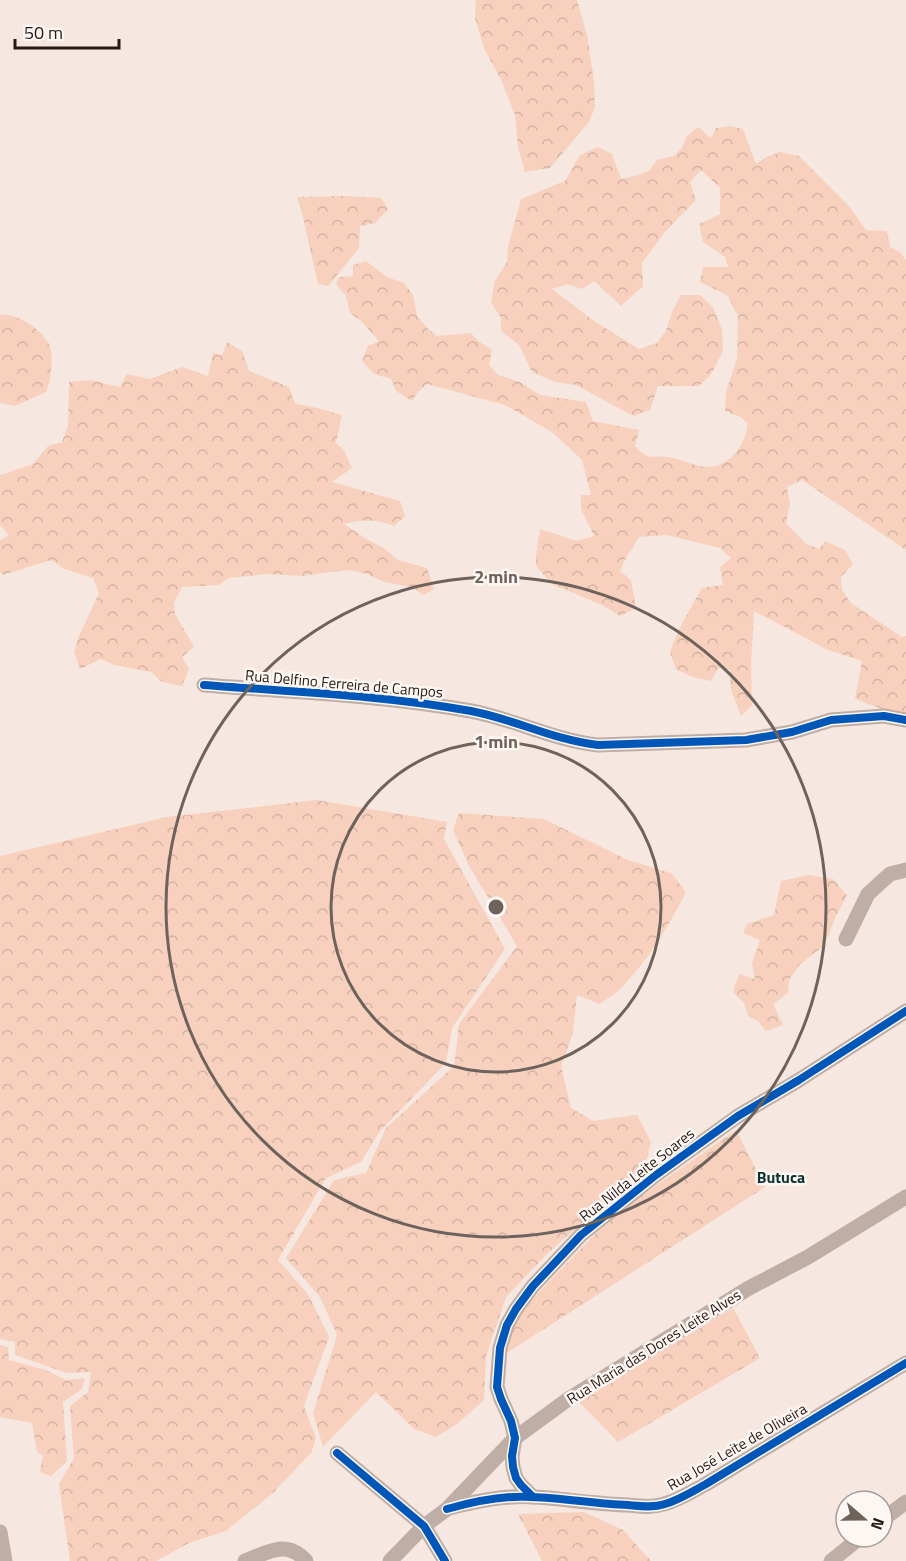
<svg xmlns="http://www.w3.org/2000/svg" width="906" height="1561" font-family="'Titillium Web',sans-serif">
  <defs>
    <pattern id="forest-crowns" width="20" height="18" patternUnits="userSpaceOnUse" patternTransform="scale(1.5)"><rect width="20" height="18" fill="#f7d1bd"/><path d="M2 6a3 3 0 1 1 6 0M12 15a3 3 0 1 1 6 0" fill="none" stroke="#d4b3a2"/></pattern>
  </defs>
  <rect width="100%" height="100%" fill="#f6e8e0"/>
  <g fill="url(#forest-crowns)">
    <polygon points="476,0 577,0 587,35 594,81 595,107 589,122 550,168 525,172 518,147 515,115 501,80 484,48 475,18"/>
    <path d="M731 126 743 129 756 164 763 159 779 152 799 156 849 206 866 230 887 231 890 247 901 253 906 260V550L802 480 787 487 790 503 786 523 805 543 819 549 825 541 845 550 853 564 841 577 842 590 851 603 902 637 906 636V714L885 710 855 699 862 661 828 650 754 611 751 666 752 706 741 716 731 690 730 670 718 668 711 681 692 677 676 669 670 652C678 629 690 609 702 588L723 585 720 567 731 558 720 548 667 535 639 537 626 558 620 571 631 580 636 608 620 616 602 605 552 584 536 566V555L540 529 577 541 594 536 581 509V495H591L582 460 552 432 505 405 427 384 418 392 412 401 396 391 391 379 374 374 362 361 368 346 379 341 362 322 350 313 346 296 336 284 339 277 353 276V265L366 261 387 277 404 283 413 295 417 316 427 328 437 336 471 333 478 341 492 350 489 365 498 375 520 382 540 395 586 402 593 421 639 430 635 446C651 464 653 453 672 458 683 460 697 467 708 467 732 466 745 444 748 423L740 417 725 411 726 392 737 359 738 316 727 295 700 282 703 267H728L725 257 703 242 699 224 720 214V188L701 170 690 182 696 200 664 233 642 263 643 286 621 306 594 281 582 289 567 284 552 289 594 321 639 349 657 343 666 331 672 312 681 295H700L713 307 722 330 723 351 712 373 699 386H658L650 410 633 416 576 385 555 382 532 372 519 345 501 331V318L491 302 495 281 507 262 508 247 521 199 565 181 580 155 598 147 612 154 621 179 638 175 649 171 657 160 674 156 682 148 686 137 698 127 711 138 716 128Z"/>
    <polygon points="345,196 381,198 388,209 375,223 360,226 359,248 328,286 318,284 302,213 297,197"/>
    <path d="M0 315C3 315 6 314 9 315 24 318 48 334 51 350 53 364 51 379 46 392L15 406 0 403Z"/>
    <path d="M227 342 242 351 249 371 289 387 295 404 318 408 342 415 336 443 344 450 352 468 332 482 400 501 405 516 394 526C378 519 361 519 344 524L368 540 384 548 398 560 427 568 434 589 423 595 411 587 384 582 367 574 348 570 301 576 268 574 229 578 218 585 182 587 174 603 175 614 194 647 182 657 189 669 182 686 162 682 151 672 114 665 101 659 80 669 74 652 78 638 99 593 93 578 64 569 51 560 3 575 0 572V540L9 535 0 525V475L33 464 48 446 62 442 68 426 69 382 90 380 120 387 127 374 150 379 182 367 208 376 213 353 222 355Z"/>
    <polygon points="317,800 447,822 444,839 505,949 452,1028 446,1063 380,1131 361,1162 326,1178 278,1260 308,1294 329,1337 304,1406 316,1438 311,1453 273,1493 226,1531 189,1543 156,1561 70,1561 59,1484 74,1458 70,1406 88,1392 91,1372 67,1373 15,1355 15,1342 0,1339 0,856 167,817"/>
    <path d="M459 813 544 819 628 860 671 873 686 892C669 926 647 962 619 990 614 995 606 999 600 1004L577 995 573 1033 561 1066 571 1108 593 1121 637 1115 651 1142 645 1167 549 1252 506 1297 486 1356 484 1400 457 1424 436 1437 414 1429 376 1392 323 1447 313 1413 337 1335 320 1297 286 1258 334 1180 366 1173 386 1128 454 1066 459 1024 517 946 468 864 453 830Z"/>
    <polygon points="809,875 833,879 847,895 836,916 824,946 800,964 789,980 788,993 773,1004 783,1025 766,1031 758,1021 749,1017 744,1003 733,992 739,974 755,979 752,963 760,940 743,933 747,924 774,915 781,881"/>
    <polygon points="736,1130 765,1187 507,1353 507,1337 518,1314 597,1232 638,1198"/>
    <polygon points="733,1308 760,1358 618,1442 578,1401"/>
    <polygon points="0,1345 8,1347 9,1360 46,1370 66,1380 85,1378 82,1389 63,1402 67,1461 51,1476 40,1472 43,1456 37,1452 32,1423 0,1417"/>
    <polygon points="584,1512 623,1530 651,1561 542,1561 518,1514"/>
  </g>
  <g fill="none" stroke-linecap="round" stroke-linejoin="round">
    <g stroke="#bfaea5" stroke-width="15">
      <path d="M204 685C293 692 383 695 471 711 514 719 553 740 598 745L746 740 792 732 831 720 884 716 906 720"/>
      <polyline points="846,939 868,894 890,874 906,870"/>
      <polyline points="337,1453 424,1526 445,1561"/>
      <polyline points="533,1497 521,1485 516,1478 513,1467 512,1456 515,1438 511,1421 501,1399 497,1387 500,1348 507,1325 516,1309 533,1286 581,1235 656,1175 738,1116 799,1080 906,1011"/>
      <path d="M449 1508C477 1501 505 1495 535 1497 566 1499 597 1504 628 1505 640 1506 652 1508 664 1504 679 1500 693 1491 706 1484L906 1363"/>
      <polyline points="882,1520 906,1502"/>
      <polyline points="0,1532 5,1561"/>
      <path d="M245 1561C268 1552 287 1539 306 1561"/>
      <polyline points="390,1561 424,1526 447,1509 515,1438 567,1400 749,1288 808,1257 906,1197"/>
      <polyline points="831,1561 861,1537"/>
    </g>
    <defs>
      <g id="cycleway">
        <path d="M204 685C293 692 383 695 471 711 514 719 553 740 598 745L746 740 792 732 831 720 884 716 906 720"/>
        <polyline points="337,1453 424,1526 445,1561"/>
        <polyline points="533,1497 521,1485 516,1478 513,1467 512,1456 515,1438 511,1421 501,1399 497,1387 500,1348 507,1325 516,1309 533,1286 581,1235 656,1175 738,1116 799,1080 906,1011"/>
        <path d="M447 1509C475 1501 503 1495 532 1497 564 1498 596 1504 628 1505 640 1506 653 1508 665 1504 679 1500 693 1491 706 1484L906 1363"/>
      </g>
    </defs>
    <use href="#cycleway" stroke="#fdf6f3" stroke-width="11"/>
    <use href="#cycleway" stroke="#0057b8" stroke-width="8"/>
  </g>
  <g fill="none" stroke="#6e625c" stroke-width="3">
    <circle cx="496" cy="907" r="165"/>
    <circle cx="496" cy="907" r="330"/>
  </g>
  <g text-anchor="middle" stroke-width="5" stroke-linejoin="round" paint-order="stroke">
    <g font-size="15" fill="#251a15" stroke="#fdf6f3">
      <text transform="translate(344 684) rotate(5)" y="5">Rua Delfino Ferreira de Campos</text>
      <text transform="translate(637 1175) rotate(-38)" y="5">Rua Nilda Leite Soares</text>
      <text transform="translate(654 1347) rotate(-32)" y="5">Rua Maria das Dores Leite Alves</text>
      <text transform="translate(737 1447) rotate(-30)" y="5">Rua José Leite de Oliveira</text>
    </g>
    <g font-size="16" font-weight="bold" fill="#0e3132" stroke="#fdf6f3">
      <text x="781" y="1183">Butuca</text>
    </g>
  </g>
  <circle cx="496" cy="907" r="9" fill="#6e625c" stroke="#fdf6f3" stroke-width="3"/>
  <g font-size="18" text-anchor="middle" font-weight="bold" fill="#6e625c" stroke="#fdf6f3" stroke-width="5" stroke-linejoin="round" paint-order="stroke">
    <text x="496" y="583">2 min</text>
    <text x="496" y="748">1 min</text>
  </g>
  <g transform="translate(864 1519) rotate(110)"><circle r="28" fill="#fdf6f3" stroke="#a79e9a" stroke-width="1.5"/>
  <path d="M0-4.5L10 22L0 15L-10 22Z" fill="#6e625c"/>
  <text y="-9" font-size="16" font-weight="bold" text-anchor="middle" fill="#251a15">N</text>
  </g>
  <path d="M15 39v9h104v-9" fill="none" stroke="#251a15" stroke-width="3"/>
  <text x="24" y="39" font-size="18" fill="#251a15" stroke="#fdf6f3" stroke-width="4.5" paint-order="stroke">50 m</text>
</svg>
